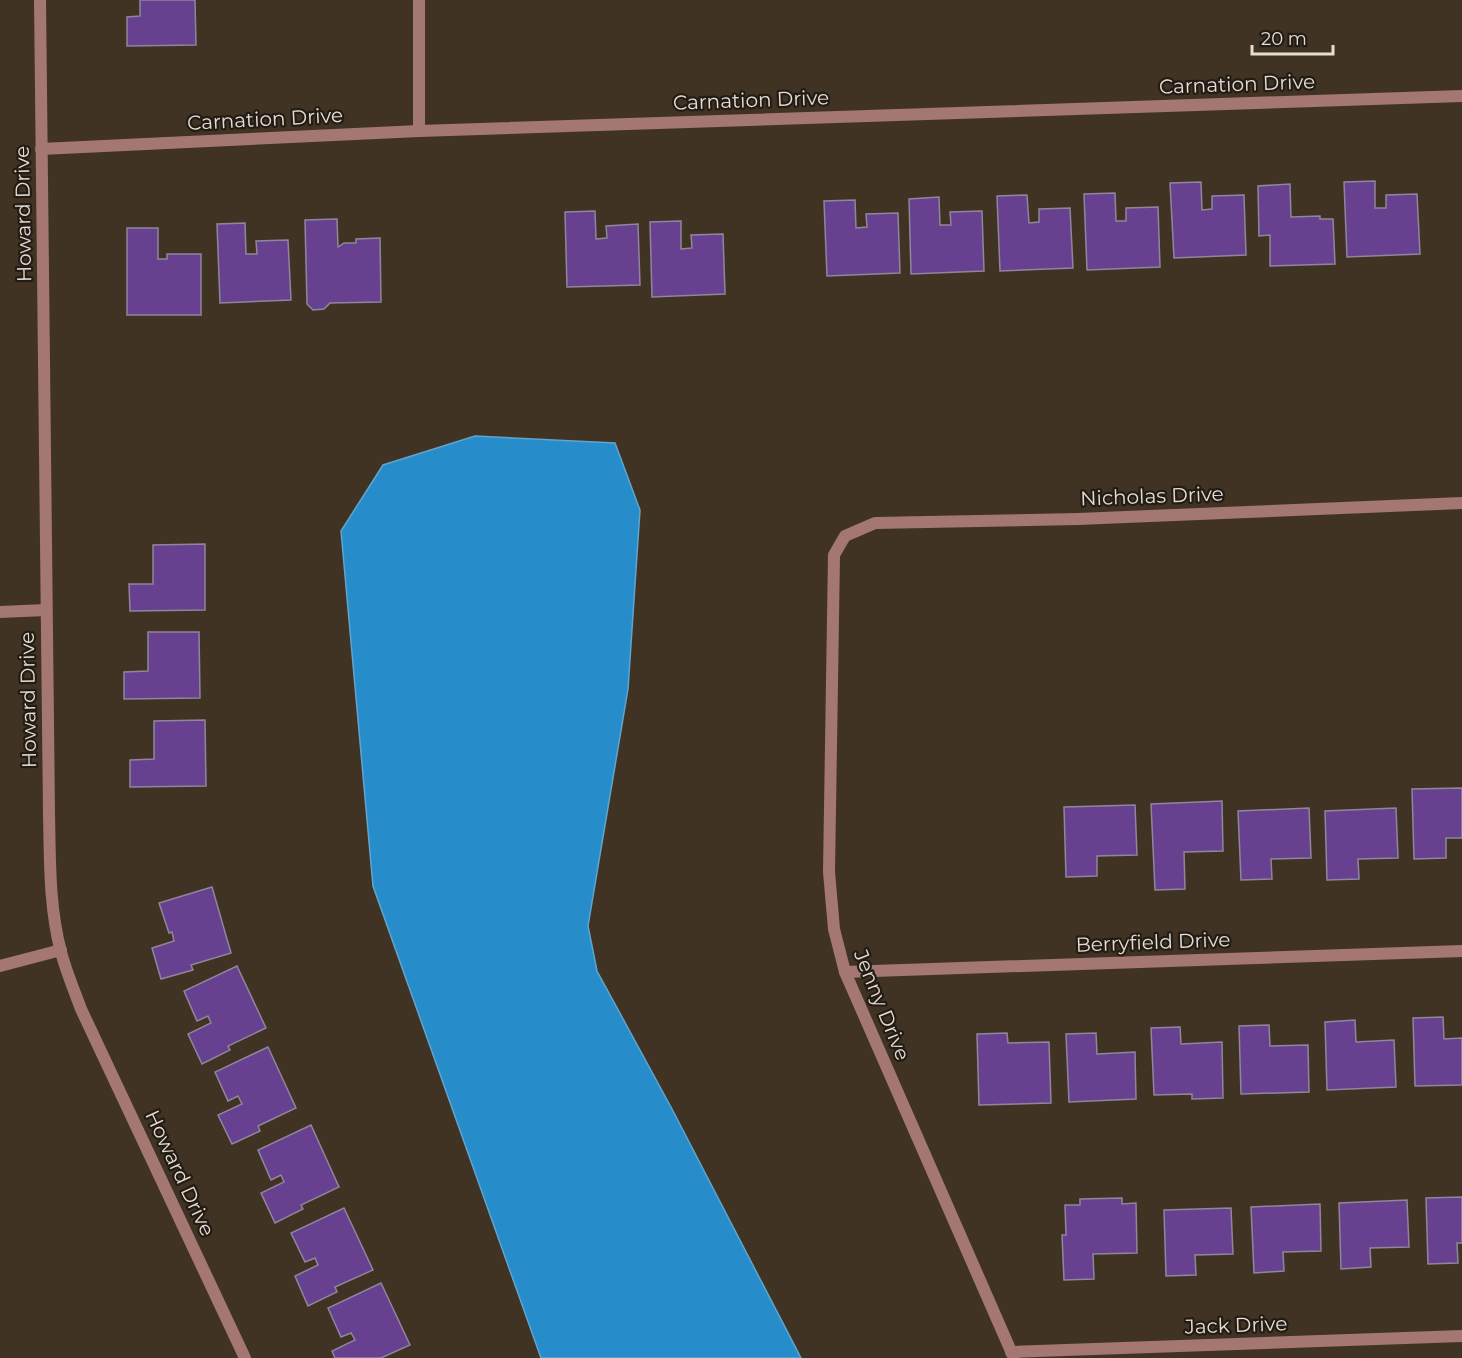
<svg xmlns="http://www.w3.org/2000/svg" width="1462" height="1358" font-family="Montserrat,sans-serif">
  <rect width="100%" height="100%" fill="#413323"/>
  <polygon fill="#278dca" stroke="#60a5cd" stroke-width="1.5" points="475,436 615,443 640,510 628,689 588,926 597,971 672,1109 801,1358 541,1358 373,886 341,531 383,465"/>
  <g fill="#674190" stroke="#8f869b" stroke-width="1.5">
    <polygon points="140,0 195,0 196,45 127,46 127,17 140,16"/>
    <polygon points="1375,181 1375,208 1386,208 1386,195 1417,194 1420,254 1347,257 1344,182"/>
    <polygon points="1201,182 1202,210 1212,209 1212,196 1244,195 1246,255 1174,258 1170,183"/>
    <polygon points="1290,184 1291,217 1320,216 1320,219 1333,219 1335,264 1270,266 1270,235 1259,236 1258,186"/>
    <polygon points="1115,193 1116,221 1126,221 1126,208 1158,207 1160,267 1087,270 1084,194"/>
    <polygon points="1027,195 1029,223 1039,222 1039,209 1070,208 1073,268 1000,271 997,196"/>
    <polygon points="939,197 940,225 951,225 950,212 982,211 984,271 911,274 909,199"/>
    <polygon points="855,200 856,228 867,227 866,214 898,213 900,273 827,276 824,201"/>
    <polygon points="595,211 596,239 607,238 606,226 638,224 640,285 567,287 565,212"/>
    <polygon points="337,219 338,247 344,243 356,243 356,239 380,238 381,302 330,303 324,309 313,310 307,304 305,220"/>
    <polygon points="681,221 681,249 692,248 691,235 723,234 725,294 652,297 650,222"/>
    <polygon points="245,223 246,254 257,254 256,241 288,240 291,300 220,303 217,224"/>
    <polygon points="127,228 158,228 158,259 167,259 167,254 201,254 201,315 127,315"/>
    <polygon points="205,544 205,610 130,611 129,584 153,584 153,545"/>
    <polygon points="148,632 199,632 200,698 124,699 124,672 148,671"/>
    <polygon points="205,720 206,786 130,787 130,760 154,759 154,721"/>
    <polygon points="1462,788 1462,838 1446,838 1446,858 1414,859 1412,789"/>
    <polygon points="1222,801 1223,851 1184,852 1185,889 1155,890 1151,804"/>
    <polygon points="1135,805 1137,855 1097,856 1097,876 1066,877 1064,807"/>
    <polygon points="1309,808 1311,858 1271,859 1272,879 1241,880 1238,811"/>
    <polygon points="1396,808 1398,858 1358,859 1359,879 1327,880 1325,811"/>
    <polygon points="212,887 231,953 191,965 193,970 161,979 152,948 174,941 172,932 169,933 159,903"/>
    <polygon points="237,966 266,1028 228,1046 230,1050 202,1064 188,1034 211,1023 208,1016 197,1021 184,991"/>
    <polygon points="1443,1017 1444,1039 1462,1038 1462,1085 1415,1086 1413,1018"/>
    <polygon points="1355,1020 1356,1042 1394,1040 1396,1087 1327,1090 1325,1022"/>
    <polygon points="1269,1025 1270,1046 1308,1045 1309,1092 1241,1094 1239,1026"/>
    <polygon points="1180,1027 1181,1044 1222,1042 1223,1098 1192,1099 1192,1094 1154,1095 1151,1028"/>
    <polygon points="1007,1033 1008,1043 1049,1042 1051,1103 979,1105 977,1034"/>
    <polygon points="1096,1033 1097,1054 1135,1052 1136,1099 1069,1102 1066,1034"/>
    <polygon points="268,1047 296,1108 258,1126 260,1131 232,1144 218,1115 242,1104 238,1096 228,1101 215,1072"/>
    <polygon points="311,1125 339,1187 301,1205 303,1209 275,1223 261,1193 284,1182 281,1175 271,1180 258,1150"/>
    <polygon points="1462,1197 1462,1243 1457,1243 1458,1263 1428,1264 1426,1198"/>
    <polygon points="1122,1198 1122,1204 1136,1203 1137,1253 1093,1254 1094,1279 1064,1280 1062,1235 1066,1235 1065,1205 1080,1205 1080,1199"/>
    <polygon points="1407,1200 1409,1247 1370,1248 1371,1267 1341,1269 1339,1203"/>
    <polygon points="1320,1204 1321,1251 1283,1252 1284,1271 1254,1273 1251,1207"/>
    <polygon points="344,1208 373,1270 335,1287 337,1292 308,1306 295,1276 318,1265 315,1258 305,1262 291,1233"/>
    <polygon points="1231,1208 1233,1254 1195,1255 1196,1275 1166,1276 1164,1210"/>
    <polygon points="381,1283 410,1345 381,1358 335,1358 332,1351 355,1340 351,1333 341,1337 328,1308"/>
  </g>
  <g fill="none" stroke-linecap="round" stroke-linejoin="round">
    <g stroke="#a47773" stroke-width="12">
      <path d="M40 0 49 814C50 859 49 907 61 952 66 971 74 990 81 1009L245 1358"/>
      <polyline points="419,0 419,131"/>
      <polyline points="41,149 419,131 1462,96"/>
      <polyline points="0,612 46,610"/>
      <polyline points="0,966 61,950"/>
      <polyline points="845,972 1462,951"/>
      <polyline points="1011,1352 1462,1336"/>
      <polyline points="1014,1358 845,972 834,929 829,872 834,555 845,536 875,523 1078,519 1462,503"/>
    </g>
  </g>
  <g text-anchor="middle" stroke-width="4.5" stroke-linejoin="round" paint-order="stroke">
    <g font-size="20" fill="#e5ddd3" stroke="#231c15">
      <text transform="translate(1237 84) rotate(-2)" y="7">Carnation Drive</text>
      <text transform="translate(751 100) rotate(-2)" y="7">Carnation Drive</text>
      <text transform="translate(265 119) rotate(-3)" y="7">Carnation Drive</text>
      <text transform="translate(23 214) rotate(-91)" y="7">Howard Drive</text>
      <text transform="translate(1152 496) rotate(-2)" y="7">Nicholas Drive</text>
      <text transform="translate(28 700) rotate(-91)" y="7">Howard Drive</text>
      <text transform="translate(1153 942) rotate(-2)" y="7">Berryfield Drive</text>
      <text transform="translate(882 1005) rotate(68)" y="7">Jenny Drive</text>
      <text transform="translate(180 1173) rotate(65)" y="7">Howard Drive</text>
      <text transform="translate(1236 1325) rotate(-2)" y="7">Jack Drive</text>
    </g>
  </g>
  <path d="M1252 45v9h81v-9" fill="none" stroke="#e5ddd3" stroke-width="3"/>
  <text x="1261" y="45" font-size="18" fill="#e5ddd3" stroke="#231c15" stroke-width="4.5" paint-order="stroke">20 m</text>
</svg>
